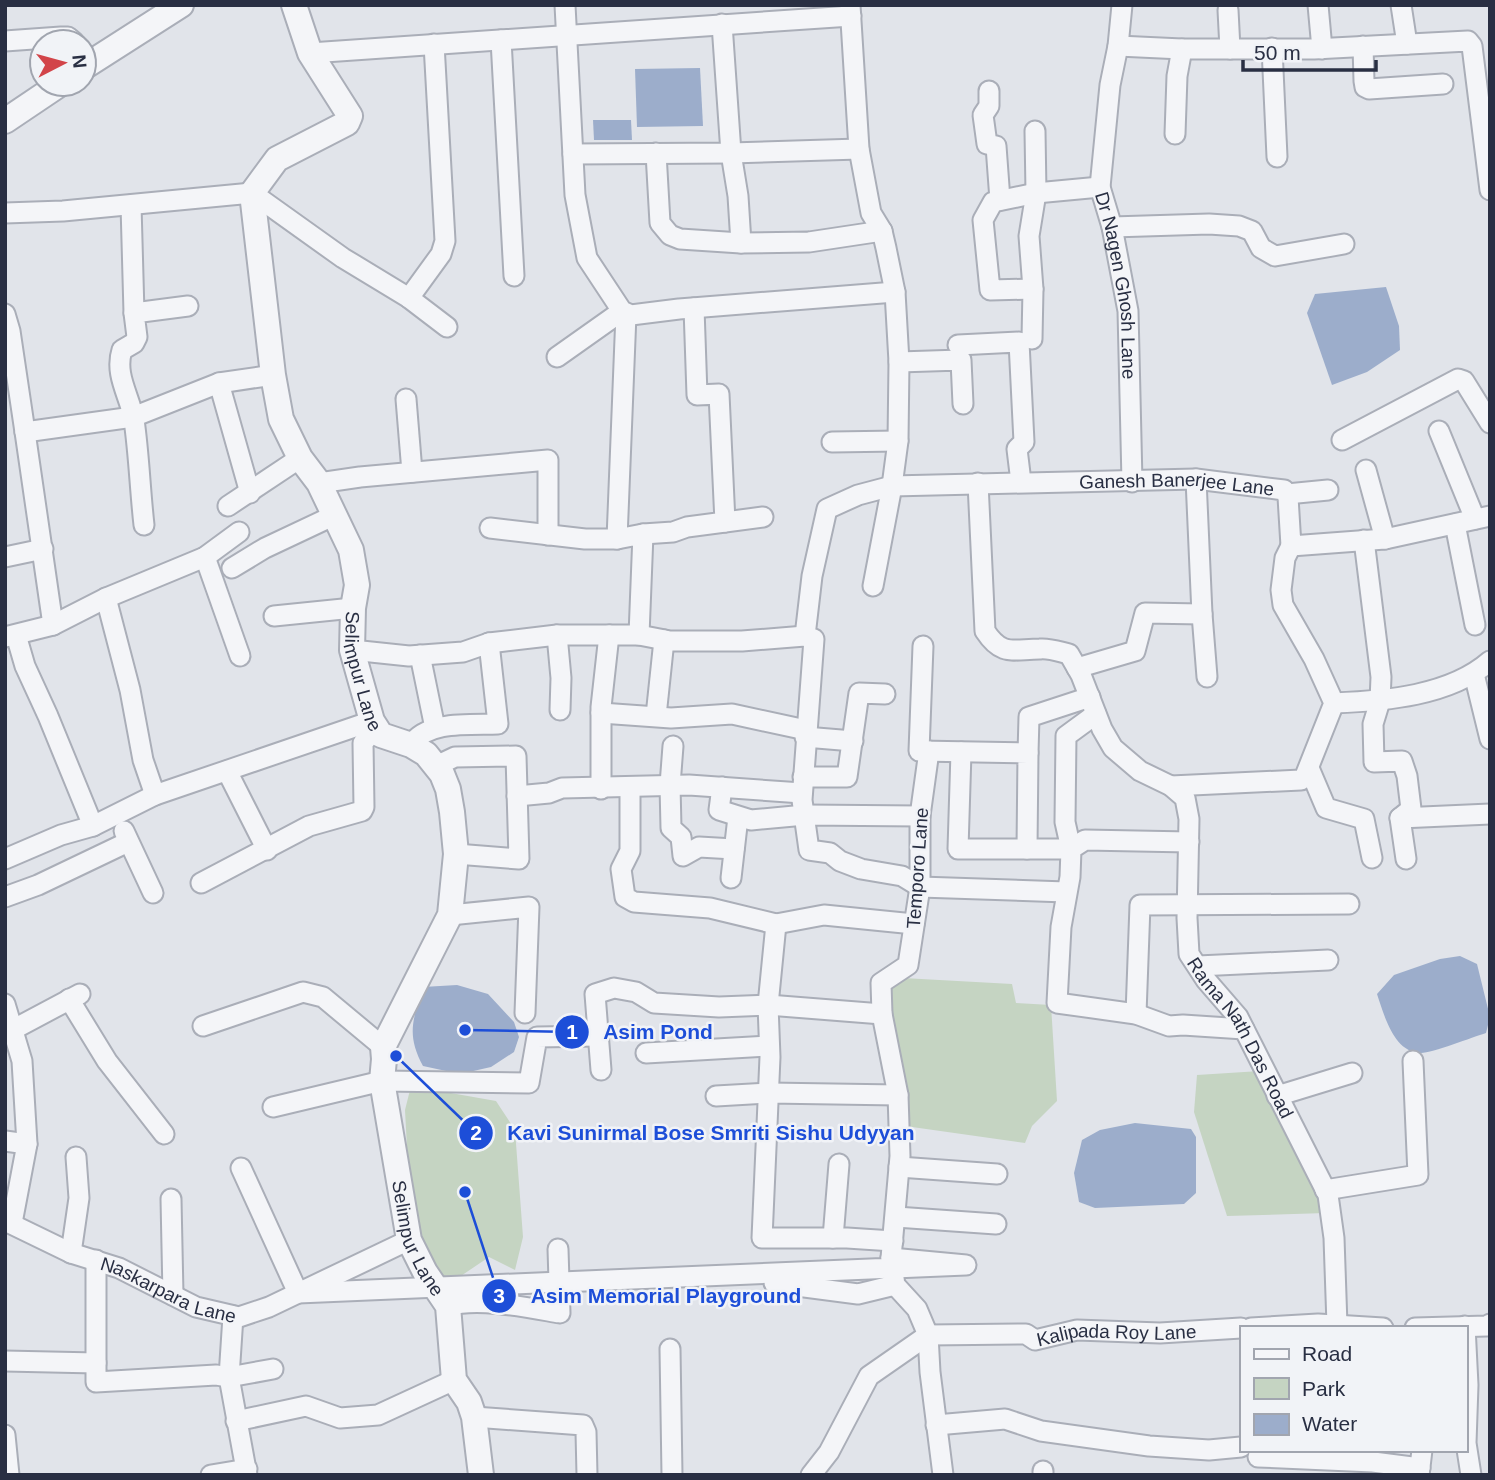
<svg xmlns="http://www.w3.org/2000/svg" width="1495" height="1480" font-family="Helvetica,sans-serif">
  <rect width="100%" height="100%" fill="#e1e4ea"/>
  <g fill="#c5d4c2">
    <polygon points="903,978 1012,984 1016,1003 1051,1005 1057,1101 1032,1126 1025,1143 905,1126 888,1009 889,991"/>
    <polygon points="1260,1071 1326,1213 1227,1216 1194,1112 1197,1075"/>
    <polygon points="411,1086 496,1101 515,1130 523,1237 515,1270 489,1257 446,1286 422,1253 409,1185 405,1110"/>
  </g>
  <g fill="#9cadcb">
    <polygon points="700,68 703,126 637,127 635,69"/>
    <polygon points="593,120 631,120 632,140 594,140"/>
    <polygon points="1386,287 1399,326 1400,350 1367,372 1332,385 1307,313 1315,294"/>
    <path d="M1460 956 1477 964 1490 1017 1486 1033C1473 1037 1432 1053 1421 1053 1394 1053 1384 1015 1377 994L1394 975 1440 959Z"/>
    <path d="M457 985 488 994 514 1022 519 1037 514 1052 491 1067 460 1074 423 1066C406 1034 413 1020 423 987Z"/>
    <polygon points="1135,1123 1191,1129 1196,1137 1196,1193 1184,1204 1095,1208 1079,1202 1074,1173 1082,1140 1100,1130"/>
  </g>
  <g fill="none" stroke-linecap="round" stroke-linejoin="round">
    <defs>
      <g id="minor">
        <polyline points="565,5 575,195 587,258 622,311 631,315 679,309 895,292"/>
        <polyline points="850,5 859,149 871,213 882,231 886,248 895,292 899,362 898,441 892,486 873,586"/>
        <path id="s1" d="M1122 5 1118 46 1110 85 1100 187 1112 227 1128 311 1132 482"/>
        <polyline points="1318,5 1322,49"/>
        <polyline points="1401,5 1407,44"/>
        <polyline points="1228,10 1230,49"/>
        <polyline points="722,24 731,153 738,196 741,243"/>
        <polyline points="501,40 514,276"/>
        <polyline points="5,41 61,37 68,37 74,42"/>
        <polyline points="1118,46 1182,49 1314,49 1468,41 1472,46 1490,190"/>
        <polyline points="1363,46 1364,81 1365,87 1369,89 1443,84"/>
        <polyline points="1272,48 1277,157"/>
        <polyline points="310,53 851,16"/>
        <polyline points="989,91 989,106 983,115 987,144 996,146 1000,200"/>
        <polyline points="1175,134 1177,76 1182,49"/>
        <polyline points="656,153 660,223 670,235 680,239 741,243 809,242 882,231"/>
        <polyline points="573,154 731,153 859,149"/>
        <polyline points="131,205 134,313"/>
        <polyline points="5,213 63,211 252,193 343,258 409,298 447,327"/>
        <polyline points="1112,227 1209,224 1239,226 1252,231 1261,248 1275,256 1344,244"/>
        <polyline points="1033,289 990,290 983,220 993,202 1036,193 1100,187"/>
        <polyline points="409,298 441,254 445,241 434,44"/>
        <polyline points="5,314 10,331 25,432 133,417 219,383 273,375"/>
        <polyline points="626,314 617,539 643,534 639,635"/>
        <polyline points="1032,339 1033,289 1029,236 1036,193 1035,131"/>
        <polyline points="958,345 1019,342 1024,442 1017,449 1021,482"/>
        <polyline points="557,357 622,311"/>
        <polyline points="899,362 961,360 963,404"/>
        <polyline points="219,383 250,493"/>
        <polyline points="406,399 412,472"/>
        <polyline points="1439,431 1475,519"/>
        <polyline points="25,432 53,625"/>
        <polyline points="1342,440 1458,379 1464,381 1490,423"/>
        <polyline points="832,442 898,441"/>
        <polyline points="1366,470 1385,539"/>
        <polyline points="319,483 360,477 548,460 548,535"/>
        <path id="s2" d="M978 483 985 631C1002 657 1013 649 1040 649 1050 648 1060 652 1069 654L1081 675 1102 729 1113 748 1140 771 1171 786 1185 798 1189 819 1187 918 1189 954 1206 980 1238 1017 1328 1195 1334 1238 1337 1325"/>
        <polyline points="1287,494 1328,490"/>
        <polyline points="228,506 300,458"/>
        <polyline points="725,522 763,517"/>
        <polyline points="1455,524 1475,625"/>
        <path d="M144 525C140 490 139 454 134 420 130 396 114 375 122 350L134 343 137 337 134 313 188 306"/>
        <polyline points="490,528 585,539 617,539"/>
        <polyline points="643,534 673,532 687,527 725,522 719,394 697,395 694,308"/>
        <polyline points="1364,540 1381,677 1380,701 1373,724 1374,762 1402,761 1407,776 1411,809 1400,818 1406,859"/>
        <polyline points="5,557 43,549"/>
        <polyline points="205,557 240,656"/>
        <polyline points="232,568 265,548 335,515"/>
        <polyline points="106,598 130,690 143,760 155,795"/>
        <polyline points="1202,614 1207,677"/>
        <polyline points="274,616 353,608"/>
        <polyline points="16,635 25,666 48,716 93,826"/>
        <polyline points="557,635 561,678 560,710"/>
        <polyline points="5,637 53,625 106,598 205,557 239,532"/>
        <polyline points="923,646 919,751 1028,753 1027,849"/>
        <polyline points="352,650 409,656 463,652 489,643 557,635 639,635 670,641 742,641 805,636"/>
        <polyline points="420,655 435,728"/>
        <polyline points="1077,668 1135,651 1145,613 1202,614 1196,479"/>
        <polyline points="1474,674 1490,739"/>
        <path d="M1334 703C1385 701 1450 696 1490 661"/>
        <polyline points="601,713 671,718 732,714 806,730"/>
        <polyline points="656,716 664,640"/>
        <polyline points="805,737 853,741"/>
        <path d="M411 745C427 720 471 725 498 724L489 643"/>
        <polyline points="673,746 670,785 671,828 681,837 683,856 699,847 734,849"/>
        <polyline points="929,751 920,816 920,887 908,965 881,983 882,1014 898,1095 900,1156 891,1258 895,1285 917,1309 928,1335 930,1372 943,1475"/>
        <polyline points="961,752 958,849 1071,849 1065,822 1066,736 1096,714"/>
        <polyline points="1028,753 1029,717 1090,697"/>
        <polyline points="436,766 455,757 516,756 519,859 456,854"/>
        <polyline points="1309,768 1326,808 1364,819 1372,858"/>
        <polyline points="227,771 267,850"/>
        <polyline points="803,777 847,777 859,693 885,694"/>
        <polyline points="1171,786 1301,780 1305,776 1334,703 1314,659 1283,605 1281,590 1285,558 1291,546"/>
        <polyline points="630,787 630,851 621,869 625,897 634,902 710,908 776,924 824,915 914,924"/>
        <polyline points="722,787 719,810 751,820 805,815 920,816"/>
        <polyline points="601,789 601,707 609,635"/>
        <polyline points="517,796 549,793 562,788 689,785 802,793"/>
        <polyline points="1400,818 1490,814"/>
        <polyline points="124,831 153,893"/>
        <polyline points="1189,842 1085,840 1071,849 1070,877 1061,927 1057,1003 1136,1014 1169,1026 1183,1025 1244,1029"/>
        <polyline points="5,859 61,835 93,826 155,795 372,721"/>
        <polyline points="731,878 738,817"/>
        <polyline points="201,883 309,826 362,811 364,807 363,743 375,728"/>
        <path id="s3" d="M1066 892 920 887 902 876 861 869 840 861 830 853 809 850 802 800 814 639 805 636 812 576 827 509 858 495 892 486 1196 479 1284 490 1288 497 1291 546 1385 539 1490 516"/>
        <polyline points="5,897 38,885 128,842"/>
        <polyline points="450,915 529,907 525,1013"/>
        <polyline points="776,924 768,1005 770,1057 762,1238 847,1238 893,1241"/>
        <polyline points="1198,966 1328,960"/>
        <polyline points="69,999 107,1061 164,1134"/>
        <polyline points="5,1004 22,1061 27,1144 12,1223"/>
        <polyline points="1136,1014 1140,905 1349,904"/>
        <polyline points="203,1026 303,992 323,997 383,1047"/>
        <polyline points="14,1029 80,994"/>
        <polyline points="646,1053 769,1046"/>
        <polyline points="601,1070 595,994 614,988 636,992 654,1003 719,1007 768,1005 882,1014"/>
        <polyline points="716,1096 769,1093 898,1095"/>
        <polyline points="1277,1096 1352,1073"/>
        <polyline points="273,1107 382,1081 529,1083 537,1037 598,1036"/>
        <polyline points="5,1141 27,1144"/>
        <polyline points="899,1167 997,1174"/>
        <polyline points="241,1168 298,1293 966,1265 891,1258"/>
        <polyline points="1325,1190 1418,1175 1413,1061"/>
        <polyline points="171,1199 173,1295"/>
        <polyline points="896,1217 996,1224"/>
        <path id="s4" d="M5 1221 71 1253 119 1268 196 1307 239 1317 269 1307 409 1240"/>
        <polyline points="833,1238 839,1164"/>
        <polyline points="71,1253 79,1198 76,1157"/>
        <polyline points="96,1260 96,1382 216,1375 229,1377 273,1369"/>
        <polyline points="774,1283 858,1294 895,1285"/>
        <path d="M448 1306C478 1297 530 1308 560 1313L558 1249"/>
        <polyline points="233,1316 229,1377 247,1475"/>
        <polyline points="1465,1326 1468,1385 1466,1443 1471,1475"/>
        <polyline points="1251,1328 1318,1324 1383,1328"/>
        <polyline points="1415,1328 1487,1326 1490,1324"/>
        <polyline points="670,1349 672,1475"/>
        <polyline points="5,1361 96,1363"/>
        <polyline points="474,1417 583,1425 586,1432 587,1475"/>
        <polyline points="236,1421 306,1406 340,1418 378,1415 454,1380"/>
        <polyline points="936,1425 1005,1419 1041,1431 1149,1446 1209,1450 1241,1447"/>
        <polyline points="5,1435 9,1475"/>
        <polyline points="1258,1457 1373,1462 1420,1468"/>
        <polyline points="1043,1471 1043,1475"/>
        <polyline points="211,1475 247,1469"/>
        <path id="s5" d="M811 1475 829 1452 869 1376 928 1335 1026 1334 1035 1340 1077 1330 1160 1333 1241 1328"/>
        <polyline points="1419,1475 1422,1450"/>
      </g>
      <g id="tertiary">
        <path id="s6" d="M294 5 310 53 350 116 347 123 277 159 252 193 273 375 281 419 300 458 319 483 351 550 357 585 353 608 352 650 372 721 381 735 411 745 426 754 442 774 448 789 452 812 456 854 450 915 383 1047 384 1059 382 1081 409 1240 425 1272 448 1306 454 1380 469 1402 474 1417 481 1475"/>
        <polyline points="84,67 181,5"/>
        <polyline points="5,121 60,84"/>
      </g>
    </defs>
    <use href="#minor" stroke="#aaaeb8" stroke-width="23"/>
    <use href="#tertiary" stroke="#aaaeb8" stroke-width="28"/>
    <use href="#minor" stroke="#f4f5f8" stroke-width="19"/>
    <use href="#tertiary" stroke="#f4f5f8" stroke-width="24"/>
  </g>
  <g text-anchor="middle" stroke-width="5" stroke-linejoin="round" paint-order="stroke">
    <g font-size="19" fill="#292f43" stroke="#f1f3f7">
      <text dy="7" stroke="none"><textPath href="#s1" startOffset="284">Dr Nagen Ghosh Lane</textPath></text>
      <text dy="7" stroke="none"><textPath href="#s3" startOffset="970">Ganesh Banerjee Lane</textPath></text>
      <text dy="7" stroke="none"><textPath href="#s6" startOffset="754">Selimpur Lane</textPath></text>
      <text transform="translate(917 868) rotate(-86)" y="7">Temporo Lane</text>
      <text dy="7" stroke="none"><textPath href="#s2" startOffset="688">Rama Nath Das Road</textPath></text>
      <text dy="7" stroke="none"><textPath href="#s6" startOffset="1384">Selimpur Lane</textPath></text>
      <text dy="7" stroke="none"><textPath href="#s4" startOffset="178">Naskarpara Lane</textPath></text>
      <text dy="7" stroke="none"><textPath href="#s5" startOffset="378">Kalipada Roy Lane</textPath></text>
    </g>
  </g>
  <path fill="none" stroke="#1d4ed8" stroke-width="2.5" d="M465 1030L572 1032M396 1056L476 1133M465 1192L499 1296"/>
  <g fill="#1d4ed8" stroke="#f1f3f7" stroke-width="2.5">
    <circle cx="465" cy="1030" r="7"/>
    <circle cx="396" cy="1056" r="7"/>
    <circle cx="465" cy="1192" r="7"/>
    <circle cx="572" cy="1032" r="18"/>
    <circle cx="476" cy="1133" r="18"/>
    <circle cx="499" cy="1296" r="18"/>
  </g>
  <g font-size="21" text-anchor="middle" font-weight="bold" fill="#fff">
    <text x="572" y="1039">1</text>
    <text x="476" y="1140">2</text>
    <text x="499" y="1303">3</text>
  </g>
  <g font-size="21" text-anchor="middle" font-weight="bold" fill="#1d4ed8" stroke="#f1f3f7" stroke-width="5" stroke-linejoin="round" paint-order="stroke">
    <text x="658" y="1039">Asim Pond</text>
    <text x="711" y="1140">Kavi Sunirmal Bose Smriti Sishu Udyyan</text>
    <text x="666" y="1303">Asim Memorial Playground</text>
  </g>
  <rect width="1495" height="1480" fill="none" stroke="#292f43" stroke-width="14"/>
  <rect x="1240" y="1326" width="228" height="126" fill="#f1f3f7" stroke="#a1a5af" stroke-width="2"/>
  <rect x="1254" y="1349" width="35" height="10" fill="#f4f5f8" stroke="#a1a5af" stroke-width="2"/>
  <text x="1302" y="1361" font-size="21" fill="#292f43">Road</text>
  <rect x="1254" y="1378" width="35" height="21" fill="#c5d4c2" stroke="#a1a5af" stroke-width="2"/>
  <text x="1302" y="1396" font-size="21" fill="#292f43">Park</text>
  <rect x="1254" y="1414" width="35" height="21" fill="#9cadcb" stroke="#a1a5af" stroke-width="2"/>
  <text x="1302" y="1431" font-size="21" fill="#292f43">Water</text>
  <g transform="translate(63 63) rotate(84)"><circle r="33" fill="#f1f3f7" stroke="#a1a5af" stroke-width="2"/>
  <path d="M0-5L12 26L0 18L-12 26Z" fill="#d24449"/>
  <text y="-10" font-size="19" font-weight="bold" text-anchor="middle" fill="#292f43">N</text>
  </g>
  <path d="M1243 60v10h133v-10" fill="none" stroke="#292f43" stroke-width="3.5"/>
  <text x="1254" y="60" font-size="21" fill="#292f43" stroke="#f1f3f7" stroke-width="5" paint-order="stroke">50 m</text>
</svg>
